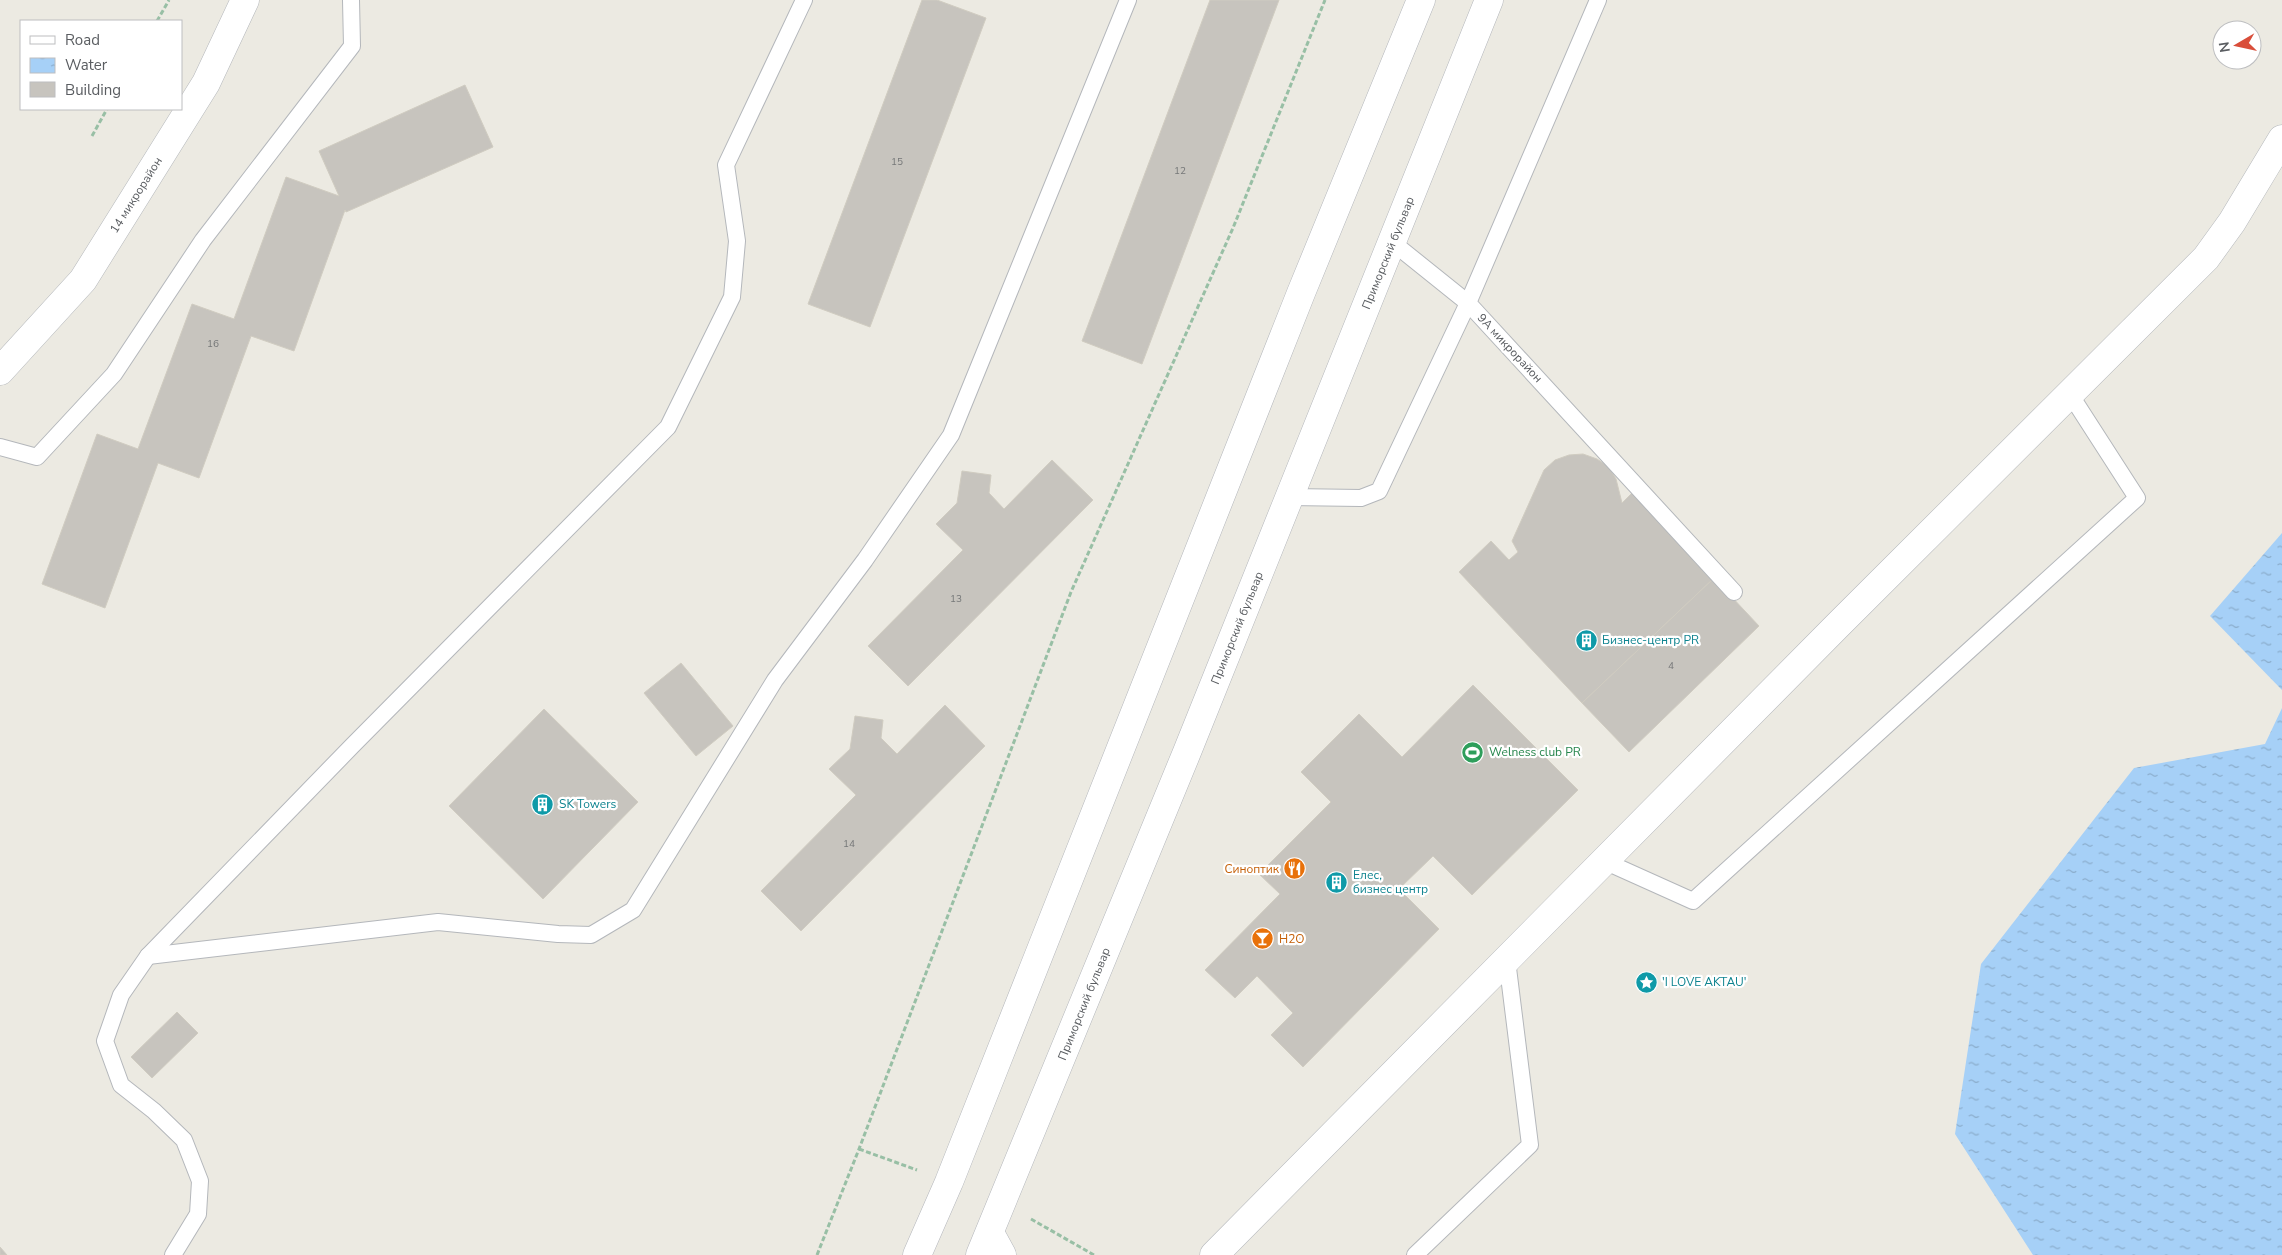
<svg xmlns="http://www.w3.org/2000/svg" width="2282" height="1255" font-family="'Nunito Sans',sans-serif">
  <defs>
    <pattern id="water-ripples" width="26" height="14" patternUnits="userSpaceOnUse" patternTransform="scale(1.25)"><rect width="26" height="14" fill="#a6d0f7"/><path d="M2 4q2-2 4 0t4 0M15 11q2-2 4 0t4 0" fill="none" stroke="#8aaccb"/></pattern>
  </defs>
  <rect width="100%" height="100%" fill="#eceae2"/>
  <g fill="url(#water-ripples)">
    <polygon points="2282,533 2282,690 2210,616"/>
    <polygon points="2282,708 2282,1255 2033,1255 1955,1134 1981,964 2134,768 2265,744"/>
  </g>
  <g fill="#c7c4be" stroke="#d0ccc1">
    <polygon points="922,0 937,0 986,18 870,327 808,304"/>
    <polygon points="1210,0 1279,0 1142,364 1082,341"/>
    <polygon points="465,85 493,147 346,212 345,210 294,351 251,336 199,478 158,463 105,608 42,584 97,434 138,449 192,304 234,319 286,177 339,196 319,151"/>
    <polygon points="1583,454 1597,459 1609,467 1616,479 1622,503 1632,493 1714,578 1582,703 1459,572 1491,541 1509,560 1518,552 1512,541 1544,470 1555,460 1569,455"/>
    <polygon points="1052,460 1093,500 908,686 868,646 963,550 936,524 957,503 962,471 991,475 989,493 1004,509"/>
    <polygon points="1714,578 1759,626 1629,752 1582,703"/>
    <polygon points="681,663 733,726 696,756 644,693"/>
    <polygon points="1473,685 1578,790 1472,895 1433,856 1399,889 1439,929 1303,1067 1271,1035 1293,1013 1257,976 1235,998 1205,970 1280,894 1259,874 1331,802 1301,772 1359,714 1402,757"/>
    <polygon points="945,705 985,746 801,931 761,891 856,795 829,769 850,749 855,716 883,720 881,738 897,754"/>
    <polygon points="544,709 638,802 543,899 449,806"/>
    <polygon points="177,1012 198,1033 152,1078 131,1057"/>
    <polygon points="0,1247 7,1255 0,1255"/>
  </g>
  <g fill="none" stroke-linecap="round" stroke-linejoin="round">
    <defs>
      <g id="lane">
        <polyline points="1598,0 1468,303 1734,592"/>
        <polyline points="0,447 37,457 114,374 203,240 352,46 351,0"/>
        <polyline points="1289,497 1361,498 1379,491 1468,303 1392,242"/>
        <polyline points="1604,861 1693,901 2137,498 2070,394"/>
        <polyline points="148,956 438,922 558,934 591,935 633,910 775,680 865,560 951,435 1128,0"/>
        <polyline points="173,1255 198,1214 200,1181 184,1140 154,1111 121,1085 105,1041 121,995 148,956 352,746 668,427 732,297 737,241 726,165 804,0"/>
        <polyline points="1415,1255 1530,1145 1507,960"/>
      </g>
      <g id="street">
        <polyline points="0,371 83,280 206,83 245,0"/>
        <polyline points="990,1233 1002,1255"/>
        <polyline points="1214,1255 1837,626 2206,258 2232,222 2282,139"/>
      </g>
      <g id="secondary">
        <polyline points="917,1255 949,1182 1301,293 1421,0"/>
        <polyline points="980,1255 1187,752 1489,0"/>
      </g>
    </defs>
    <use href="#lane" stroke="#b4b7bb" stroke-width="18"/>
    <use href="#street" stroke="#b4b7bb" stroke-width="29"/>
    <use href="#secondary" stroke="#b3b6bb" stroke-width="29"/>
    <g stroke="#98bfa5" stroke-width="3" stroke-dasharray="5 2.5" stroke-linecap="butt">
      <polyline points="157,21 169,0"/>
      <polyline points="92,136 107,109"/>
      <polyline points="859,1149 917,1170"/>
      <polyline points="1031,1219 1094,1255"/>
      <polyline points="817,1255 859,1149 1071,592 1233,228 1325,0"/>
    </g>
    <use href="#lane" stroke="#fff" stroke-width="16"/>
    <use href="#street" stroke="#fff" stroke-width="28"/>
    <use href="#secondary" stroke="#fff" stroke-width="28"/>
  </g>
  <defs>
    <symbol id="building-disc" viewBox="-11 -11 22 22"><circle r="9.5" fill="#0f9aa8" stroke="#fff"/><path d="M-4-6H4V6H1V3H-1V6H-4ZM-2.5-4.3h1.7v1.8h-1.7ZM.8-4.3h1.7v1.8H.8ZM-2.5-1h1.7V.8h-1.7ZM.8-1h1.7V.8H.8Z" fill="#fff"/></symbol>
    <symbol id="stadium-disc" viewBox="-11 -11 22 22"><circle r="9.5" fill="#2e9e5b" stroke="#fff"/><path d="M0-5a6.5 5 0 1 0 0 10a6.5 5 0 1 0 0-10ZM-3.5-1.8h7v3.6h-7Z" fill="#fff"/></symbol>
    <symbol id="restaurant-disc" viewBox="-11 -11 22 22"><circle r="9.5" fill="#e8710a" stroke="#fff"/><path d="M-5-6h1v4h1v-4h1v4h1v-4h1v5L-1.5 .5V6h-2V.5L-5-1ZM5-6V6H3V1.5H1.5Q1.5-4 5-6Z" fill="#fff"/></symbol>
    <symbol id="bar-disc" viewBox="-11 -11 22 22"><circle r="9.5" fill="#e8710a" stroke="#fff"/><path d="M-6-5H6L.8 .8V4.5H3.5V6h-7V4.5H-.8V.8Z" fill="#fff"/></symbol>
    <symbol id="sight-disc" viewBox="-11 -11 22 22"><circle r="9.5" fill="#0f9aa8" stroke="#fff"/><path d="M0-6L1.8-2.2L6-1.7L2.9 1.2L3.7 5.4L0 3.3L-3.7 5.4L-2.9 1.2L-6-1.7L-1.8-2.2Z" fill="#fff"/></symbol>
  </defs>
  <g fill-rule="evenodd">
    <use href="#building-disc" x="1574" y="628" width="25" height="25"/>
    <use href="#stadium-disc" x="1460" y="740" width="25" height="25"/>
    <use href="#building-disc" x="530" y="792" width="25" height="25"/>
    <use href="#restaurant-disc" x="1282" y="856" width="25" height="25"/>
    <use href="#building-disc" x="1324" y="870" width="25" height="25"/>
    <use href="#bar-disc" x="1250" y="926" width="25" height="25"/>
    <use href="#sight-disc" x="1634" y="970" width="25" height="25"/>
  </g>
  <g text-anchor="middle" stroke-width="4.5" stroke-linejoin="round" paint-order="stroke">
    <g font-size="10" fill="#757778">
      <text x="897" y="165">15</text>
      <text x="1180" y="174">12</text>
      <text x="213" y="347">16</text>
      <text x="956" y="602">13</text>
      <text x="1671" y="669">4</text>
      <text x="849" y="847">14</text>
    </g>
    <g font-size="12" fill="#5a5d61" stroke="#fff">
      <text transform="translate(136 195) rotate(-58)" y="4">14 микрорайон</text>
      <text transform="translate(1388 253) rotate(-68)" y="4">Приморский бульвар</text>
      <text transform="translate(1510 348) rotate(47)" y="4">9А микрорайон</text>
      <text transform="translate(1237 628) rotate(-68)" y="4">Приморский бульвар</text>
      <text transform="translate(1084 1004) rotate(-68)" y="4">Приморский бульвар</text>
    </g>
    <g font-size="12" fill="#0d838f" stroke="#fff" text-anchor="start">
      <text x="1602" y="644">Бизнес-центр PR</text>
      <text x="559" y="808">SK Towers</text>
      <text x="1353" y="879">Елес,<tspan x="1353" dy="14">бизнес центр</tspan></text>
      <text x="1662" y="986">'I LOVE AKTAU'</text>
    </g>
    <g font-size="12" fill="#27864d" stroke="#fff" text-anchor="start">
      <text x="1489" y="756">Welness club PR</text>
    </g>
    <g font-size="12" fill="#c56008" stroke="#fff" text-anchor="end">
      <text x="1279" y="873">Синоптик</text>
      <text x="1279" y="943" text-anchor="start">H2O</text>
    </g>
  </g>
  <rect x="20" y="20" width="162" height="90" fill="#ffffff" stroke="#bdbec0"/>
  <rect x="30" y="36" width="25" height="8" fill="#ffffff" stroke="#bdbec0"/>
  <text x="65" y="45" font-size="15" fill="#5a5d61">Road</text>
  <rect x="30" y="58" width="25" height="15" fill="url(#water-ripples)" stroke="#bdbec0"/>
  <text x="65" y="70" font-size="15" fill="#5a5d61">Water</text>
  <rect x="30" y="82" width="25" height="15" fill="#c7c4be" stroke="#bdbec0"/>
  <text x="65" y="95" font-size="15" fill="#5a5d61">Building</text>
  <g transform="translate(2237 45) rotate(261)"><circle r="24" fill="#ffffff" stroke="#bdbec0"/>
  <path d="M0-4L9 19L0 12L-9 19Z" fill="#d94e3a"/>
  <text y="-8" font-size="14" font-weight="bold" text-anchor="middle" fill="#5a5d61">N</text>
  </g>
</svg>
